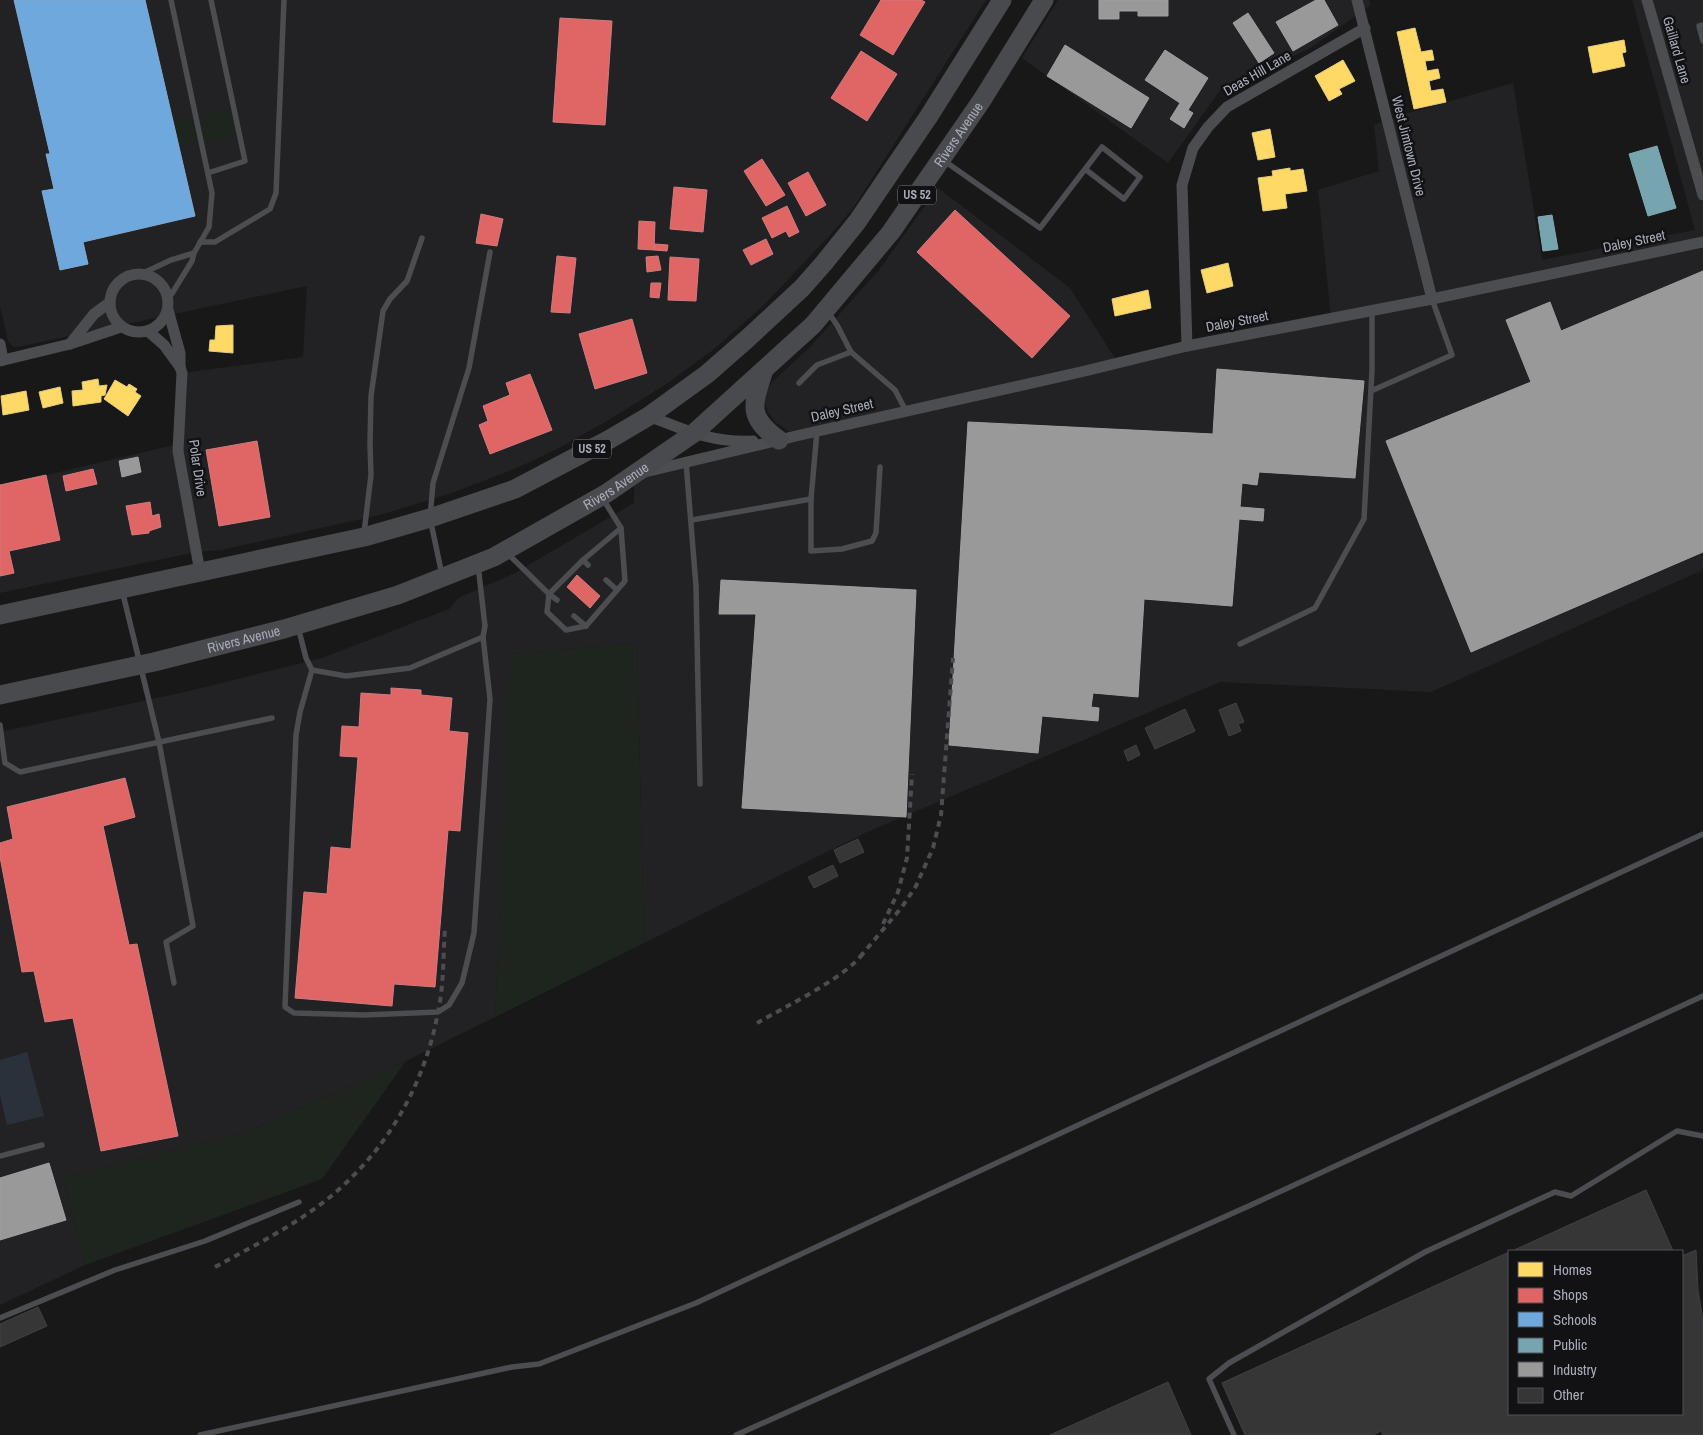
<svg xmlns="http://www.w3.org/2000/svg" width="1703" height="1435" font-family="'Archivo Narrow',sans-serif">
  <rect width="100%" height="100%" fill="#181818"/>
  <g fill="#222224">
    <polygon points="0,0 986,0 854,207 832,233 763,306 714,349 668,383 607,421 555,450 517,468 449,494 380,515 221,550 196,552 0,593 0,486 178,444 182,373 303,357 307,286 17,347 12,346 8,341 0,306"/>
    <polygon points="1058,0 1369,0 1371,5 1309,49 1221,89 1168,163 1022,58"/>
    <polygon points="1632,0 1703,0 1703,570 1431,692 1220,682 865,833 644,943 637,643 512,654 495,1017 406,1061 247,1132 63,1178 85,1265 0,1305 0,732 189,691 322,658 449,609 458,598 515,573 634,503 634,475 1331,318 1318,190 1379,171 1374,125 1398,116 1513,83 1542,260 1695,230"/>
    <polygon points="938,188 1070,288 1118,363 796,436 775,422 768,412 765,402 766,392 772,382 808,349 879,270"/>
  </g>
  <g fill="#1e251f">
    <polygon points="235,108 240,133 146,153 142,128"/>
    <polygon points="637,643 644,943 495,1017 511,654"/>
    <polygon points="406,1061 322,1179 85,1265 63,1178 247,1132"/>
  </g>
  <polygon fill="#2a313b" points="27,1052 44,1116 7,1125 0,1095 0,1060"/>
  <g fill="#ffd966" stroke="#e5cc7f">
    <polygon points="1415,28 1421,52 1432,50 1434,60 1425,61 1427,71 1438,69 1440,78 1429,81 1431,91 1443,89 1446,102 1414,109 1397,32"/>
    <polygon points="1624,40 1626,52 1622,53 1625,66 1593,73 1588,47"/>
    <polygon points="1343,60 1355,81 1339,89 1342,94 1329,101 1315,76"/>
    <polygon points="1270,129 1275,157 1258,160 1252,133"/>
    <polygon points="1290,168 1290,171 1303,169 1307,191 1285,194 1287,208 1263,211 1258,178 1273,176 1272,171"/>
    <polygon points="1228,263 1233,286 1207,293 1201,270"/>
    <polygon points="1148,290 1151,308 1115,316 1112,299"/>
    <polygon points="233,325 233,353 209,351 210,340 215,340 216,326"/>
    <polygon points="98,379 99,386 107,385 105,395 101,396 101,402 73,406 72,391 83,390 82,382"/>
    <polygon points="115,380 127,387 129,384 137,389 135,392 141,396 128,416 104,399"/>
    <polygon points="60,387 63,403 43,408 39,392"/>
    <polygon points="26,391 29,410 3,415 1,396"/>
  </g>
  <g fill="#e06666" stroke="#cf7b7f">
    <polygon points="881,0 921,0 925,2 893,55 860,35"/>
    <polygon points="560,18 612,21 605,125 553,122"/>
    <polygon points="861,51 897,74 867,121 831,98"/>
    <polygon points="762,159 785,195 766,206 744,171"/>
    <polygon points="808,172 826,205 806,216 788,183"/>
    <polygon points="674,187 707,190 703,232 670,229"/>
    <polygon points="787,206 799,232 789,237 786,231 772,238 762,218"/>
    <polygon points="955,210 1070,316 1032,358 917,252"/>
    <polygon points="481,214 503,219 497,246 476,243"/>
    <polygon points="639,221 655,222 654,250 638,249"/>
    <polygon points="766,239 773,254 751,265 743,250"/>
    <polygon points="655,244 668,245 667,251 654,250"/>
    <polygon points="557,256 576,258 570,313 551,312"/>
    <polygon points="658,256 661,270 647,272 646,257"/>
    <polygon points="670,257 699,259 696,301 668,300"/>
    <polygon points="651,283 661,283 659,298 650,297"/>
    <polygon points="632,319 647,373 595,389 579,334"/>
    <polygon points="530,374 552,430 490,454 479,425 488,421 483,406 510,395 506,383"/>
    <polygon points="257,441 270,517 219,526 206,450"/>
    <polygon points="93,469 97,484 66,491 63,476"/>
    <polygon points="46,475 60,540 9,551 14,573 0,576 0,485"/>
    <polygon points="150,502 152,516 159,514 161,527 149,531 149,533 132,535 126,506"/>
    <polygon points="577,575 600,596 590,608 567,587"/>
    <polygon points="391,688 421,690 421,695 452,698 449,731 468,733 460,831 448,830 435,987 394,984 392,1006 295,998 304,892 327,894 331,847 351,849 358,757 340,756 342,726 359,727 361,693 391,695"/>
    <polygon points="125,778 135,817 103,826 129,945 137,944 178,1136 101,1151 73,1018 45,1022 34,971 22,972 0,857 0,843 13,839 7,807"/>
  </g>
  <polygon fill="#6fa8dc" stroke="#80a9d2" points="14,0 145,0 195,216 83,242 88,264 60,270 42,191 54,189 46,154 50,154"/>
  <g fill="#76a5af" stroke="#85a7b2">
    <polygon points="1657,146 1676,208 1648,216 1629,154"/>
    <polygon points="1552,215 1558,249 1543,251 1538,217"/>
  </g>
  <g fill="#999" stroke="#9e9fa3">
    <polygon points="1099,0 1168,0 1168,16 1138,16 1138,11 1119,11 1119,19 1099,19"/>
    <polygon points="1316,0 1324,0 1338,25 1293,51 1276,22"/>
    <polygon points="1248,13 1274,53 1259,63 1233,23"/>
    <polygon points="1065,45 1149,98 1131,128 1047,76"/>
    <polygon points="1165,50 1208,78 1188,110 1193,113 1184,128 1170,119 1180,103 1145,80"/>
    <polygon points="1703,271 1703,552 1471,652 1386,441 1531,382 1506,320 1550,302 1561,331"/>
    <polygon points="1217,369 1364,381 1355,478 1259,472 1257,485 1242,483 1240,507 1264,509 1263,521 1239,519 1232,606 1144,599 1138,697 1093,693 1091,707 1099,708 1098,721 1042,716 1038,753 949,745 968,422 1213,434"/>
    <polygon points="138,457 141,472 122,477 119,461"/>
    <polygon points="721,580 916,590 906,817 742,808 756,614 719,614"/>
    <polygon points="49,1163 66,1220 0,1240 0,1178"/>
  </g>
  <g fill="#363637" stroke="#404144">
    <polygon points="1236,703 1244,722 1238,724 1241,731 1229,736 1219,710"/>
    <polygon points="1185,709 1195,731 1155,749 1145,728"/>
    <polygon points="1136,745 1140,755 1128,761 1124,751"/>
    <polygon points="858,839 864,852 840,863 834,850"/>
    <polygon points="833,865 838,876 814,888 808,877"/>
    <polygon points="1646,1190 1673,1251 1512,1251"/>
    <polygon points="1696,1250 1698,1290 1703,1321 1703,1435 1383,1435 1381,1431 1373,1435 1245,1435 1222,1383 1509,1252 1509,1414 1682,1414 1682,1256"/>
    <polygon points="38,1307 47,1326 0,1347 0,1324"/>
    <polygon points="1168,1382 1191,1435 1050,1435"/>
  </g>
  <g fill="none" stroke-linecap="round" stroke-linejoin="round">
    <g stroke="#4c4d51" stroke-width="5.5">
      <polyline points="171,0 212,193 209,227 194,253"/>
      <polyline points="1703,25 1699,26 1703,41"/>
      <polyline points="943,160 1040,228 1102,147 1140,177 1124,199 1085,169"/>
      <polyline points="208,173 245,161 211,0"/>
      <polyline points="200,242 215,242 270,209 276,193 284,0"/>
      <polyline points="141,274 171,260 194,253 192,261 168,300"/>
      <polyline points="828,312 837,325 851,352 895,390 906,411"/>
      <polyline points="799,383 817,365 851,352"/>
      <polyline points="1371,391 1452,355 1432,299"/>
      <polyline points="686,462 696,586 700,784"/>
      <polyline points="811,499 811,551 842,549 872,541 876,533 880,467"/>
      <polyline points="692,520 811,499 817,431"/>
      <polyline points="364,533 371,475 370,444 371,396 383,311 390,299 407,281 422,238"/>
      <polyline points="507,553 549,594 583,560 621,528 603,499"/>
      <polyline points="583,560 588,565"/>
      <polyline points="442,575 430,518 433,483 469,368 490,252"/>
      <polyline points="606,580 617,590"/>
      <polyline points="122,590 159,742 193,926 166,942 174,983"/>
      <polyline points="549,594 547,612 566,630 586,626"/>
      <polyline points="549,594 557,600"/>
      <polyline points="574,616 586,626 625,581 621,528"/>
      <polyline points="298,627 306,658 312,670 346,676 410,668 483,637 485,626 478,565"/>
      <polyline points="1240,644 1315,608 1364,519 1372,370 1372,310"/>
      <polyline points="312,670 300,712 296,735 285,1007 294,1013 364,1015 438,1012 449,1005 462,983 474,933 490,699 483,637"/>
      <polyline points="0,725 5,763 20,772 272,718"/>
      <polyline points="0,1156 42,1145"/>
      <polyline points="0,1318 115,1270 205,1241 299,1202"/>
      <polyline points="200,1435 512,1367 539,1364 696,1303 1703,834"/>
      <polyline points="736,1435 1251,1205 1703,996"/>
      <polyline points="1234,1435 1209,1379 1229,1363 1425,1252 1555,1192 1571,1196 1677,1131 1703,1136"/>
    </g>
    <g stroke="#4c4d51" stroke-width="11">
      <polyline points="1357,0 1432,299"/>
      <polyline points="1647,0 1703,195"/>
      <circle cx="139" cy="303" r="29"/>
      <polyline points="109,303 94,314 70,344 121,327"/>
      <polyline points="148,331 164,345 180,367 180,353 168,310"/>
      <polyline points="0,344 3,360"/>
      <polyline points="1187,346 1182,185 1193,148 1208,127 1227,107 1365,28"/>
      <polyline points="0,361 70,344"/>
      <polyline points="180,367 182,373 178,451 200,572"/>
      <path d="M649 416C685 430 712 443 753 441"/>
      <polyline points="645,472 796,436 1085,371 1187,346 1432,299 1703,242"/>
    </g>
    <g stroke="#494a4d" stroke-width="19">
      <path d="M763 373C752 407 748 417 779 440"/>
      <polyline points="0,615 364,537 430,518 515,489 610,439 649,416 707,374 747,339 802,288 824,263 857,222 929,116 1002,0"/>
      <path id="s1" d="M0 695 154 662 284 629 398 595 494 557 607 493 694 433 813 325 891 232 982 100 1044 0"/>
    </g>
    <g stroke="#4c4d50" stroke-width="4" stroke-dasharray="6 5" stroke-linecap="butt">
      <polyline points="883,924 898,892 907,858 912,774"/>
      <polyline points="860,957 902,907 916,886 933,848 941,815 953,658"/>
      <path d="M757 1023C786 1006 846 978 865 951"/>
      <path d="M215 1267C246 1250 278 1234 307 1214 377 1167 423 1094 438 1012 444 985 443 956 445 928"/>
    </g>
  </g>
  <g text-anchor="middle" stroke-width="5" stroke-linejoin="round" paint-order="stroke">
    <g fill="#121214" stroke="#7b7e88" stroke-width="1">
      <rect x="898" y="185.5" width="38" height="19" rx="4"/>
      <rect x="573" y="439.5" width="38" height="19" rx="4"/>
    </g>
    <g font-size="12" font-weight="bold" fill="#a8acba">
      <text x="917" y="199">US 52</text>
      <text x="592" y="453">US 52</text>
    </g>
    <g font-size="14" fill="#a8acba" stroke="#121214">
      <text transform="translate(1677 50) rotate(74)" y="5">Gaillard Lane</text>
      <text transform="translate(1257 73) rotate(-30)" y="5">Deas Hill Lane</text>
      <text dy="5" stroke="none"><textPath href="#s1" startOffset="1150">Rivers Avenue</textPath></text>
      <text transform="translate(1409 146) rotate(76)" y="5">West Jimtown Drive</text>
      <text transform="translate(1634 241) rotate(-12)" y="5">Daley Street</text>
      <text transform="translate(1237 321) rotate(-11)" y="5">Daley Street</text>
      <text transform="translate(842 410) rotate(-13)" y="5">Daley Street</text>
      <text transform="translate(198 468) rotate(82)" y="5">Polar Drive</text>
      <text dy="5" stroke="none"><textPath href="#s1" startOffset="655">Rivers Avenue</textPath></text>
      <text dy="5" stroke="none"><textPath href="#s1" startOffset="250">Rivers Avenue</textPath></text>
    </g>
  </g>
  <rect x="1508" y="1250" width="175" height="165" fill="#121214" stroke="#4e5056"/>
  <rect x="1518" y="1262" width="25" height="15" fill="#ffd966" stroke="#4e5056"/>
  <text x="1553" y="1275" font-size="15" fill="#a8acba">Homes</text>
  <rect x="1518" y="1288" width="25" height="15" fill="#e06666" stroke="#4e5056"/>
  <text x="1553" y="1300" font-size="15" fill="#a8acba">Shops</text>
  <rect x="1518" y="1312" width="25" height="15" fill="#6fa8dc" stroke="#4e5056"/>
  <text x="1553" y="1325" font-size="15" fill="#a8acba">Schools</text>
  <rect x="1518" y="1338" width="25" height="15" fill="#76a5af" stroke="#4e5056"/>
  <text x="1553" y="1350" font-size="15" fill="#a8acba">Public</text>
  <rect x="1518" y="1362" width="25" height="15" fill="#999999" stroke="#4e5056"/>
  <text x="1553" y="1375" font-size="15" fill="#a8acba">Industry</text>
  <rect x="1518" y="1388" width="25" height="15" fill="#363637" stroke="#4e5056"/>
  <text x="1553" y="1400" font-size="15" fill="#a8acba">Other</text>
</svg>
